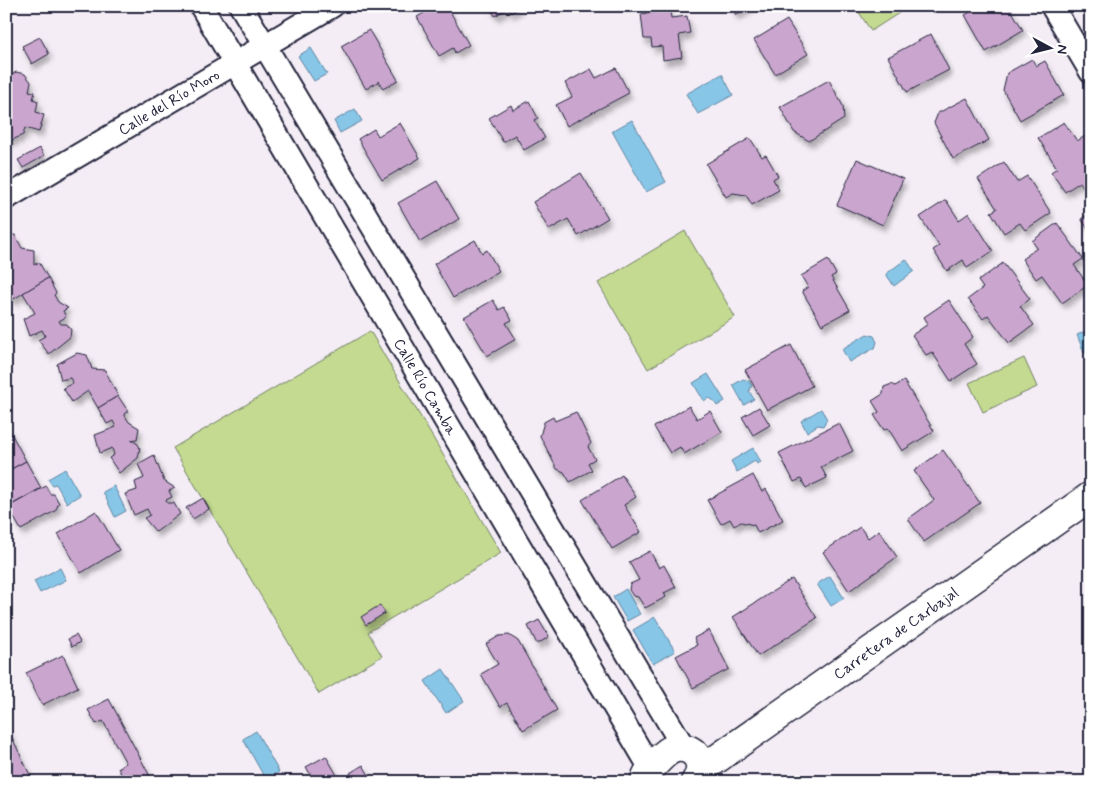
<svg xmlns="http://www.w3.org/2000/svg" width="1097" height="788" font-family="Mynerve,sans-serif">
  <defs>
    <filter id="shadow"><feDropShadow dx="3" dy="5.5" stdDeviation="2.5" flood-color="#0004"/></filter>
  </defs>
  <rect width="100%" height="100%" fill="#f4edf5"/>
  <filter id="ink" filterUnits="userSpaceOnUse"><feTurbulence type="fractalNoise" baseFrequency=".02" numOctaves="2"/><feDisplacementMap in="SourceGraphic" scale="10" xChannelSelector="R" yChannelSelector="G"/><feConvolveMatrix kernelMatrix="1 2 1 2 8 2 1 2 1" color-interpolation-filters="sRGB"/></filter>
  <g filter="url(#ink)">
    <g fill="#c3da90" stroke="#727e66">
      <polygon points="855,6 910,6 871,31"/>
      <polygon points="685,231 735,317 648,369 598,283"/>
      <polygon points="370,331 501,553 368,632 382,656 319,694 173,448"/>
      <polygon points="1024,358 1037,387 983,412 969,383"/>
    </g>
    <g fill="#87c6e7" stroke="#5f84a2">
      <polygon points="311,48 327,74 314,81 298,56"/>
      <polygon points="722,74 733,95 698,114 686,94"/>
      <polygon points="355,109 362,121 340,133 334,121"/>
      <polygon points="632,120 666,182 646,192 612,131"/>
      <polygon points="906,259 914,271 894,286 886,274"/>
      <polygon points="1091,329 1091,350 1084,353 1077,335"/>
      <polygon points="867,334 874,336 877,342 875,348 849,362 842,349"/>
      <polygon points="708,374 725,401 717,406 713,400 708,398 704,401 693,383"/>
      <polygon points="743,379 749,381 752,386 749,391 754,399 744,405 733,385"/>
      <polygon points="821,409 827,419 823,426 818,425 807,432 801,421"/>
      <polygon points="753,448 761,462 757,464 755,461 737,472 731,461"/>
      <polygon points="65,469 80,495 67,503 56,484 52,485 48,479"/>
      <polygon points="114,486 126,511 115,517 103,492"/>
      <polygon points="60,568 66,580 40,593 34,581"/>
      <polygon points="830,576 844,598 831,606 817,584"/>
      <polygon points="626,589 640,614 627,621 613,597"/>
      <polygon points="655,617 675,651 653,664 633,630"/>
      <polygon points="443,669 464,701 446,713 425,681"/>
      <polygon points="256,731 279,772 266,780 243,739"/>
    </g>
    <g fill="#caa5ce" stroke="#22223b" filter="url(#shadow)">
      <polygon points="436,6 447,6 469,45 455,53 453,48 439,56 417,17"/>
      <polygon points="489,6 522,6 511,13 508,8 495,16"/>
      <polygon points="731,6 751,6 736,15"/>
      <polygon points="980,6 1009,6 1023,30 986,52 965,15"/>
      <polygon points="670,10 671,18 687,16 690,33 679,35 682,57 663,60 662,46 652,47 651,39 644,39 641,14"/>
      <polygon points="787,20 808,54 775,74 754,40"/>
      <polygon points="369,30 398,80 383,89 379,81 366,89 341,46"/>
      <polygon points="931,34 949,70 907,92 888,57"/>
      <polygon points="40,37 49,54 32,64 22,46"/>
      <polygon points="1032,59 1036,66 1045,61 1064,95 1020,120 1003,90 1007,73"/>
      <polygon points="616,68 629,93 567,126 556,105 572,97 565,83 591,69 596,78"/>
      <polygon points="16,72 25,74 31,82 29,91 35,92 33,99 38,101 36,112 44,115 39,132 25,128 23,135 6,143 6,82 8,77"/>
      <polygon points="829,80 843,106 844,119 809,141 794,132 780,107"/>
      <polygon points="967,98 989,140 953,159 934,123 938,113"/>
      <polygon points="529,101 538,118 534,120 545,138 524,150 515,135 503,142 489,118 511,105 513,110"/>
      <polygon points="1064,122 1077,141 1087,135 1091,141 1091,185 1085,189 1080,182 1065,192 1051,172 1057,168 1038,138"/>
      <polygon points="400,123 420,158 382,180 358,139 374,129 378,136"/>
      <polygon points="750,138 762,157 766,155 778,176 773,179 779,190 752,205 746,195 733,193 726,197 706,164"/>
      <polygon points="40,148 44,156 23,168 18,160"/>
      <polygon points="857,159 903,179 883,225 837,205"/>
      <polygon points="1004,162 1017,182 1027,176 1051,213 1025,230 1020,223 1004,233 991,212 997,209 978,179"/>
      <polygon points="581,173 608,218 578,236 568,219 549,230 533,202"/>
      <polygon points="437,181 459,219 420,242 398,203"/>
      <polygon points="946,200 959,220 969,213 993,251 967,268 963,260 947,271 933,250 939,246 920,217"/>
      <polygon points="1091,212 1091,233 1081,219"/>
      <polygon points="1057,223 1083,259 1074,265 1088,285 1062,303 1042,275 1036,279 1022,259 1037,248 1032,241"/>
      <polygon points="6,234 15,235 22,248 34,250 34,265 39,262 48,278 12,300 6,292"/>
      <polygon points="475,240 482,253 487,250 499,271 453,298 434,264"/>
      <polygon points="828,260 836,274 831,277 850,310 822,325 802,291 808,287 801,276"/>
      <polygon points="1003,263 1030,299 1020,306 1034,325 1009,343 988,315 983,319 968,299 983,288 978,281"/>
      <polygon points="48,278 56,293 54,295 58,302 68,308 63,311 66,317 59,321 61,324 67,324 71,330 70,337 49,354 38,340 45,336 42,330 29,336 23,319 35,313 23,293"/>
      <polygon points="493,300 499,310 504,307 512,320 506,323 516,339 487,356 464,317"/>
      <polygon points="949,300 973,337 964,344 977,364 951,381 932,352 926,355 912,335 928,324 924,317"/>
      <polygon points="791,345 812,386 767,410 745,370"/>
      <polygon points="77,353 87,355 92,369 105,370 118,396 98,408 88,391 72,402 63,388 73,383 70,378 61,380 57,364"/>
      <polygon points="904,381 934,431 902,451 888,428 884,430 874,415 879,412 872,401 883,394 884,387 892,384 895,386"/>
      <polygon points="118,396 128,411 124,414 129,422 139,428 137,439 131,440 138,444 140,448 138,458 119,473 109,458 114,455 112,448 100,453 95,435 116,427 113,421 107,424 98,408"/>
      <polygon points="689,406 697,419 710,411 722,432 684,454 680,447 670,453 654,427"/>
      <polygon points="759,407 770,425 753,435 742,417"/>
      <polygon points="576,412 591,443 588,447 595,459 588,463 592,470 570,482 564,472 557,469 540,436 544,422 553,417 555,421"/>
      <polygon points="839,423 853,451 821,467 827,478 806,488 801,479 794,482 779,453"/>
      <polygon points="6,425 12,435 6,439"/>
      <polygon points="12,435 26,461 6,472 6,439"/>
      <polygon points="943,450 980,503 924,542 908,519 934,500 914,471"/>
      <polygon points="154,455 164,481 175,488 169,491 172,497 166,500 167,503 174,503 180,514 156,532 144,518 150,515 147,509 134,515 125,494 137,490 135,482 144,478 138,464"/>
      <polygon points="26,461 41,488 8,507 6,505 6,472"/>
      <polygon points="622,475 636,497 624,505 641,532 612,549 582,500"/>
      <polygon points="753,475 762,492 766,489 783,520 758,533 754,525 741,522 734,526 730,519 721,524 707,500"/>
      <polygon points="46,486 50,494 54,494 59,503 55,511 21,530 8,507"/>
      <polygon points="203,498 209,509 193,519 186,508"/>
      <polygon points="96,511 119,550 81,573 58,534"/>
      <polygon points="860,527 868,538 879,530 897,557 849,591 823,552"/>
      <polygon points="650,551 659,568 664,565 676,587 664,593 666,597 645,608 638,597 633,596 629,590 630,584 639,580 629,562"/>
      <polygon points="792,579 817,618 758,656 733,617"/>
      <polygon points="380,605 385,613 366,625 361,617"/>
      <polygon points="539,620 549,637 537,644 528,626"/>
      <polygon points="709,630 729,669 693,688 676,656 697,645 694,638"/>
      <polygon points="76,635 80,642 72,647 68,639"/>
      <polygon points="509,635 518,641 557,710 523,730 507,703 500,707 481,674 498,664 486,644 499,636"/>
      <polygon points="63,655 78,687 42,705 26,673"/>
      <polygon points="109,699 153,782 136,782 132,774 123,778 118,768 126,763 103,721 96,724 88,710"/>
      <polygon points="6,725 31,777 20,782 6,782"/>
      <polygon points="326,756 341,782 315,782 306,767"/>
      <polygon points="363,765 373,782 354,782 350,773"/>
    </g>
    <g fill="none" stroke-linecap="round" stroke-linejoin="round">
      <defs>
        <g id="minor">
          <path id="s1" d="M201 6 651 769"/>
          <polyline points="241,6 684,748"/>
          <polyline points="1052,6 1091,72"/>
          <path id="s2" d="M6 198 332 6"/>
        </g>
        <g id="tertiary">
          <path id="s3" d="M701 770 1091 496"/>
          <path d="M645 782C645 775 650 770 654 765 660 758 667 750 676 748 697 745 707 767 695 782"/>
        </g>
      </defs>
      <use href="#minor" stroke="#22223b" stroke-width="26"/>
      <use href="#tertiary" stroke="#22223b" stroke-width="31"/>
      <use href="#minor" stroke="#fff" stroke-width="22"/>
      <use href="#tertiary" stroke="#fff" stroke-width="28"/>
    </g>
  </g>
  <g text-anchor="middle" stroke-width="4" stroke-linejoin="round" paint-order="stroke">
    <g font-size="15" fill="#22223b" stroke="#fff">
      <text dy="5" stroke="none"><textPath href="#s2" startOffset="189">Calle del Río Moro</textPath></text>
      <text dy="5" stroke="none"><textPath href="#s1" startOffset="442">Calle Río Camba</textPath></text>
      <text dy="5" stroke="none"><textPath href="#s3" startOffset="238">Carretera de Carbajal</textPath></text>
    </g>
  </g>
  <rect width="1097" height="788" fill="none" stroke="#fff" stroke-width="25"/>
  <rect x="12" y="12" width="1072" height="763" fill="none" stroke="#22223b" stroke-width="2" filter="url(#ink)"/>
  <g transform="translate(1050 48) rotate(97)" stroke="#ffffff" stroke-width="4" paint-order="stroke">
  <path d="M0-4L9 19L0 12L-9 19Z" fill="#22223b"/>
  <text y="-8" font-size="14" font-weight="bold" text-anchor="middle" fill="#22223b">N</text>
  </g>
</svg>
